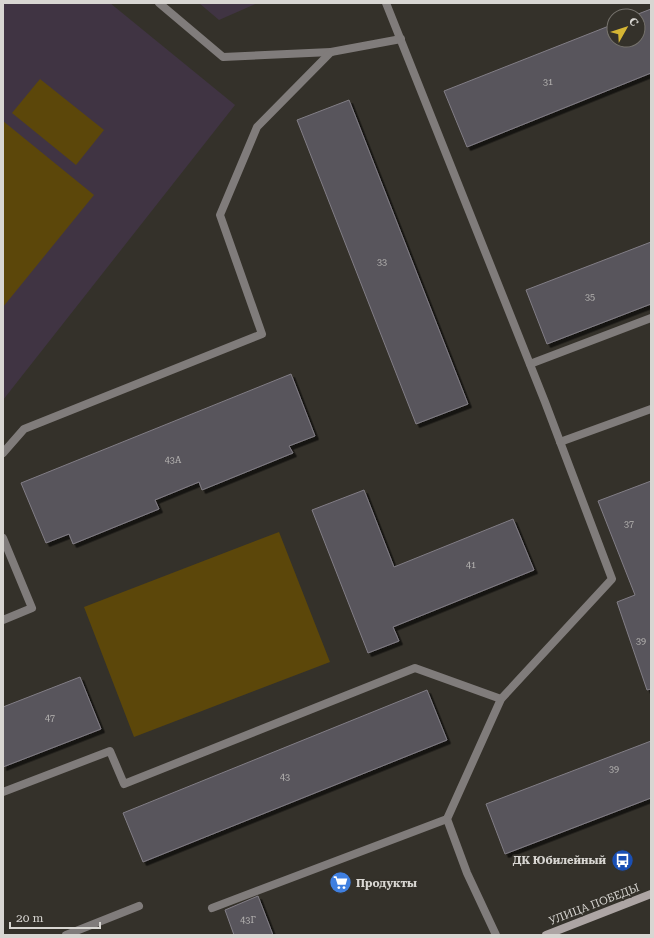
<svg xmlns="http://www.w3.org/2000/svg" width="654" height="938" font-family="'Roboto Serif',serif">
  <defs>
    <filter id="shadow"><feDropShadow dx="3.5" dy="3.5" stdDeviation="0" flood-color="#0009"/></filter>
  </defs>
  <rect width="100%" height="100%" fill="#34312a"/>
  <g fill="#403443">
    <polygon points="3,3 110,3 235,105 3,400"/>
    <polygon points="199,3 258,3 219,20"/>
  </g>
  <g fill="#5c470a">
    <polygon points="40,79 104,130 76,165 12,113"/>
    <polygon points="3,121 94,195 3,307"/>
    <polygon points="279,532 330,662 134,737 84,607"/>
  </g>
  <g fill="#58555c" stroke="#827e86" filter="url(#shadow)">
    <polygon points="651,9 651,73 467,147 444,91 614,24 614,40 638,40 638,16 633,16"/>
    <polygon points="349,100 468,404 416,424 297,120"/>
    <polygon points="651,242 651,304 547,344 526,290"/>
    <polygon points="291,374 315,436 289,446 293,453 202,490 199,482 155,500 159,509 73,544 69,534 46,543 21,483"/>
    <polygon points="651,481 651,689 647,690 617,602 635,595 598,501"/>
    <polygon points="364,490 394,567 513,519 534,570 393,627 399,641 368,653 312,510"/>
    <polygon points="80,677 101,729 3,767 3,707"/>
    <polygon points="427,690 447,740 143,862 123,813"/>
    <polygon points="651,741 651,798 505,854 486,804"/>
    <polygon points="258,896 273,935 234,935 225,910"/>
  </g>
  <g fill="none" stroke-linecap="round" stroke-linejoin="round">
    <g stroke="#807c7b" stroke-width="8">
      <polyline points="159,3 223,57 331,52"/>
      <polyline points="386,3 545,402 612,579 501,699 447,819 467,873 496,935"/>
      <polyline points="530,364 651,318"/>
      <polyline points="560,442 651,409"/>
      <polyline points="3,453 24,429 262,334 220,215 257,127 331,52 401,39"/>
      <polyline points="3,538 32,608 3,620"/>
      <polyline points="3,792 110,751 124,784 415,668 501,699"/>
      <polyline points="212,908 447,819"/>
      <polyline points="66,935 139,906"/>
    </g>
    <polyline stroke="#ada5a4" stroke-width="8" points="546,935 651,894"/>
  </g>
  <defs>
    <symbol id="bus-disc" viewBox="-11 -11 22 22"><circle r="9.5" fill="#1a4fb4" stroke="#34312a"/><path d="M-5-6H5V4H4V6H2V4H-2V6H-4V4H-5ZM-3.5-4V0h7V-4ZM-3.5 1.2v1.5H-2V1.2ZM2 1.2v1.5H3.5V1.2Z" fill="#fff"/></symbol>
    <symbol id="supermarket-disc" viewBox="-11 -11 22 22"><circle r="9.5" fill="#3f7fe0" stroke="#34312a"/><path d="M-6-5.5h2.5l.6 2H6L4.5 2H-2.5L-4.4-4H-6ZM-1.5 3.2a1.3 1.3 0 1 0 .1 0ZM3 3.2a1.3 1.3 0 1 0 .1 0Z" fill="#fff"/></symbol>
  </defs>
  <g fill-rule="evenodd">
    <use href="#bus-disc" x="610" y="848" width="25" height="25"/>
    <use href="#supermarket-disc" x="328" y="870" width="25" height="25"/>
  </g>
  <g text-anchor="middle" stroke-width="3.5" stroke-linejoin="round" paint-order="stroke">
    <g font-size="9" fill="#b8b6b4">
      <text x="548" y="85">31</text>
      <text x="382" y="265">33</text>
      <text x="590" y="300">35</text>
      <text x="173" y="463">43А</text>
      <text x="629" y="527">37</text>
      <text x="471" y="568">41</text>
      <text x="641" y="644">39</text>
      <text x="50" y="721">47</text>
      <text x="614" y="772">39</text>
      <text x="285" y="780">43</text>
      <text x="248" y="923">43Г</text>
    </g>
    <g font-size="11" font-weight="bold" fill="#d8d6d2" stroke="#34312a" text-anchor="end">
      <text x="606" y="864">ДК Юбилейный</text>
      <text x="356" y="887" text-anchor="start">Продукты</text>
    </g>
    <g font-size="11" fill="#d8d6d2" stroke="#34312a">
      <text transform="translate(594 904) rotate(-21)" y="4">УЛИЦА ПОБЕДЫ</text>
    </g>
  </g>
  <rect width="654" height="938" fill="none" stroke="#d8d6d2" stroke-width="8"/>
  <g transform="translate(626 28) rotate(51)"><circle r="19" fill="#34312a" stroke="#76736d"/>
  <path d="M0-3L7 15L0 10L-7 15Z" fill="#d5b534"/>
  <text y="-6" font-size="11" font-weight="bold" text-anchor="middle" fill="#d8d6d2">С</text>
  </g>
  <path d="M10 922v6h90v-6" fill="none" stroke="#d8d6d2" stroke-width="2"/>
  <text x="16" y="922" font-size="12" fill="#d8d6d2" stroke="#34312a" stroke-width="3" paint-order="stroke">20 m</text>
</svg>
